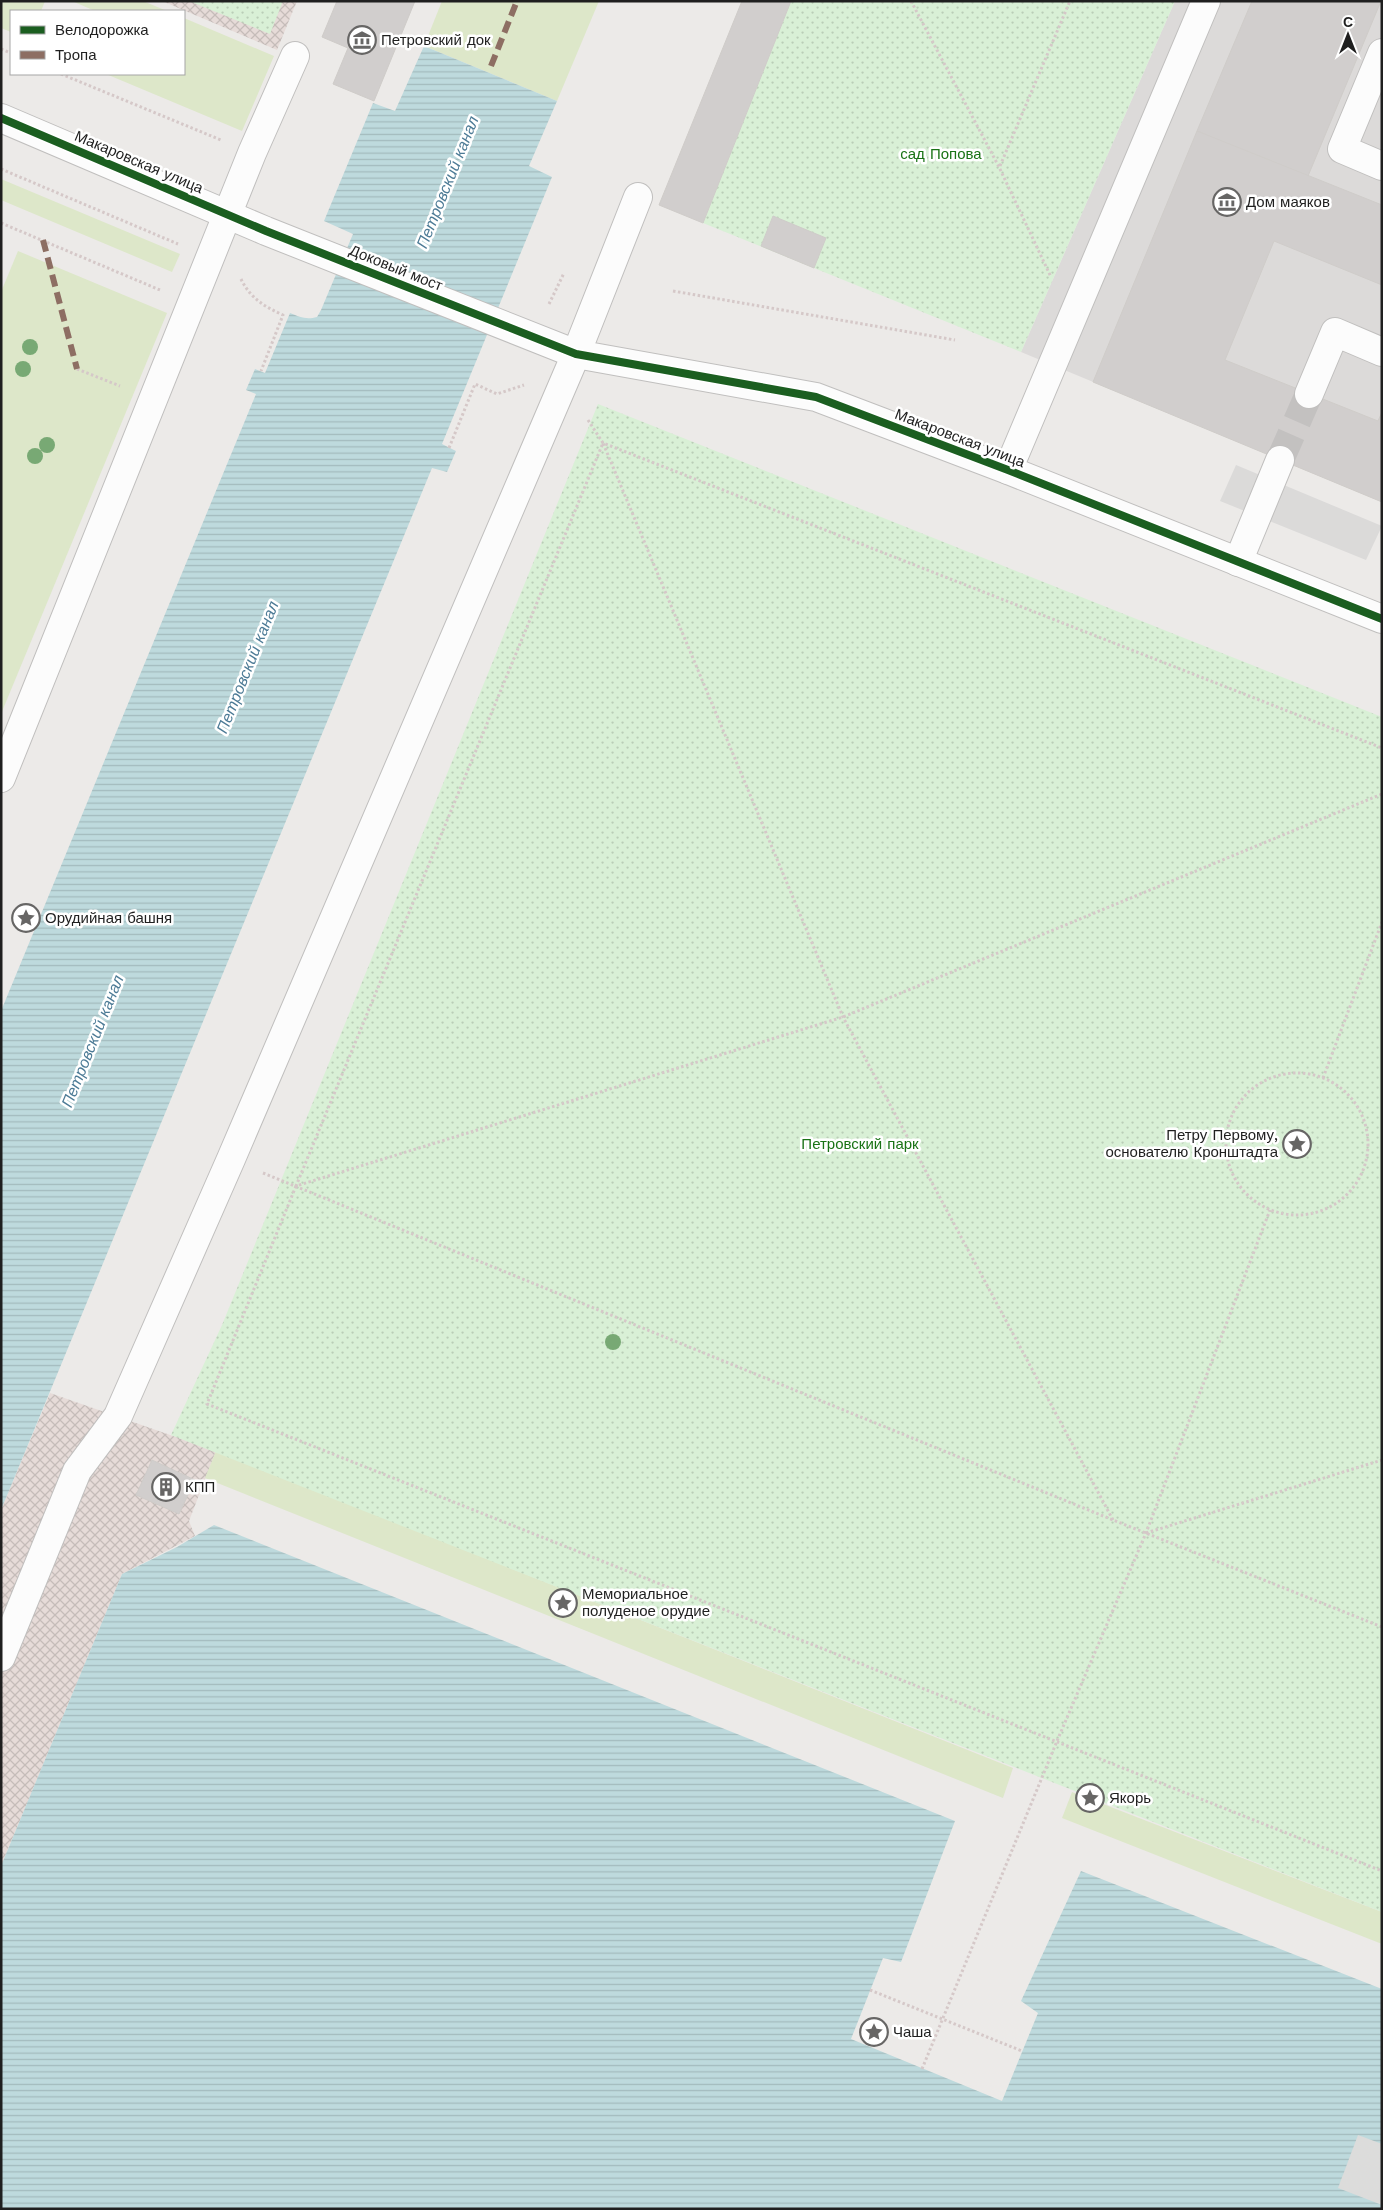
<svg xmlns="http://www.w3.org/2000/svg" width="1383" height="2210" font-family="'Work Sans',sans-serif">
  <defs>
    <pattern id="military-cross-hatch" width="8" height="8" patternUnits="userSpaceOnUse" patternTransform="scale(1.25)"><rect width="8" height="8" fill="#e6dbd8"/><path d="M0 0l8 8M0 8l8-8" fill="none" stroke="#c5bcb9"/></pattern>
    <pattern id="park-dots" width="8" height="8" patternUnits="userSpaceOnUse" patternTransform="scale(1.25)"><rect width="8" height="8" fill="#d9f0d6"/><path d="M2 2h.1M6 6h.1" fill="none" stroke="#bacdb7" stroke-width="1.8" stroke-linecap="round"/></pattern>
    <pattern id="water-rules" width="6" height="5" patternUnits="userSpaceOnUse" patternTransform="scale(1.25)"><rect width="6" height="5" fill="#bedadd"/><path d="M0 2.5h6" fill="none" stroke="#a3bbbd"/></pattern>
  </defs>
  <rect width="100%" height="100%" fill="#eceae8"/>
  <polygon fill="#dcdad9" points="1175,1 1382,1 1382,502 1021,352"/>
  <polygon fill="#dbdad9" points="1236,465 1382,526 1366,560 1220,501"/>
  <g fill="url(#military-cross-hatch)">
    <polygon points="162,1 297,1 277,50"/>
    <polygon points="50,1393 216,1451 189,1521 195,1536 122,1574 1,1866 1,1510"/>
  </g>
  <g fill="#dde7c9">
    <polygon points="1,1 45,1 41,11 11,11 11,32 1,28"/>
    <polygon points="72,1 143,1 167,11 95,11"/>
    <polygon points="442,1 599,1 557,101 424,46"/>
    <polygon points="184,18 274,56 242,131 106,74 184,74"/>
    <polygon points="1,179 180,254 172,272 1,200"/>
    <polygon points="18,251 167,313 1,714 1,292"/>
    <polygon points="216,1451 1013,1768 1003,1798 205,1478"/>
    <polygon points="1072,1792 1382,1912 1382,1944 1062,1818"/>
  </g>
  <g fill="url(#park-dots)">
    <polygon points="189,1 283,1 270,34"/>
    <polygon points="791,1 1175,1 1021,352 703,223"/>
    <polygon points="598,404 1382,717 1382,1912 171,1435 222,1325"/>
  </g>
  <g fill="url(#water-rules)">
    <path d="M424 46 557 101 529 166 552 177 442 444 456 451 447 472 432 468 1 1510V1011L256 394 246 390 255 369 265 373 290 313C300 317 306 320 317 317L321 310 353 234 324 221 373 103 395 111Z"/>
    <polygon points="214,1525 955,1821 901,1962 883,1958 851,2039 1002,2101 1038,2013 1021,2001 1081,1871 1382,1989 1382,2209 1,2209 1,1866 122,1574 177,1547"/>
  </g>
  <polygon fill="#dcdcdb" points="1358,2135 1382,2144 1382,2205 1338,2188"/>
  <g fill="#d1cecd" stroke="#cfccc9">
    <polygon points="337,1 415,1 374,101 333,84 348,48 322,37"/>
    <polygon points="742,1 791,1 703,223 659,205"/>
    <polygon points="1252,1 1381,1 1308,176 1197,131"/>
    <polygon points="1197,131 1382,205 1382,285 1274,241 1225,360 1378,421 1382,412 1382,502 1093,382"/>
    <polygon points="773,216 826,238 814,268 761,246"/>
    <polygon points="152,1460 195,1480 179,1514 136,1495"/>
  </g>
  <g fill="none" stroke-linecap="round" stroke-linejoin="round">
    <polyline stroke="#c3c1c0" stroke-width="28" stroke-dasharray="28 14" stroke-linecap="butt" points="1280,460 1309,394"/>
    <defs>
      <g id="minor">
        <polyline points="1382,53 1342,149 1382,166"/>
        <polyline points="1,118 266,231 576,354 816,397 1008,470 1382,619"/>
        <polyline points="1309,394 1335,332 1382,352"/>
        <polyline points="1008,470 1206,1"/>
        <polyline points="1238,562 1280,460"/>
        <polyline points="1,778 252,153 295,56"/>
        <polyline points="1,1657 77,1471 118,1416 231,1159 576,354 638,197"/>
      </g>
    </defs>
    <use href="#minor" stroke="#c0bfbe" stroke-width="30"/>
    <g stroke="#d5c8c8" stroke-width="3" stroke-dasharray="2.5 2.5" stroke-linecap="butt">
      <polyline points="911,1 999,167 1051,277"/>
      <polyline points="1,49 11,53"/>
      <polyline points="61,74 221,140"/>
      <polyline points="1000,166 1070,1"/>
      <polyline points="1,169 178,244"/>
      <polyline points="1,223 160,290"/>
      <path d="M241 279C250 298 265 307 283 315L261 371"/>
      <polyline points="673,291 955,340"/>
      <polyline points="549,304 564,273"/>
      <polyline points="77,369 120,386"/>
      <polyline points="588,420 603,443 1382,748"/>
      <polyline points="449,448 475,384 497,394 524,385"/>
      <circle cx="1297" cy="1144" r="71"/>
      <polyline points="1323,1078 1382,922"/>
      <polyline points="263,1173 1113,1520 1382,1627"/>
      <polyline points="296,1186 207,1404 1382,1871"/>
      <polyline points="1113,1520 843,1017 603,443 296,1186 843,1017 1382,794"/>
      <polyline points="1146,1533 1382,1460"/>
      <polyline points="870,1990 1022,2051"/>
      <polyline points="922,2069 1057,1741 1146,1533 1270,1210"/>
    </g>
    <use href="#minor" stroke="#fcfcfc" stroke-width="28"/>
    <g stroke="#8d6e63" stroke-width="6" stroke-dasharray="12 6" stroke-linecap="butt">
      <polyline points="491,66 517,1"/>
      <polyline points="43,240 77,369"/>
    </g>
    <defs>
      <polyline id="cycleway" points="1,118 266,231 576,354 816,397 1008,470 1382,619"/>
    </defs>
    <use href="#cycleway" stroke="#fff" stroke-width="11"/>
    <use href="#cycleway" stroke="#1b5e20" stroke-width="8"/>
  </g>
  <g fill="#78a974">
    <circle cx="30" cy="347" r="8"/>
    <circle cx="23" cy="369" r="8"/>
    <circle cx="47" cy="445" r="8"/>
    <circle cx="35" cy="456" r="8"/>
    <circle cx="613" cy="1342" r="8"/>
  </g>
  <defs>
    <symbol id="museum-ring" viewBox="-11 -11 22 22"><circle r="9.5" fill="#fff" stroke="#676665" stroke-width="1.5"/><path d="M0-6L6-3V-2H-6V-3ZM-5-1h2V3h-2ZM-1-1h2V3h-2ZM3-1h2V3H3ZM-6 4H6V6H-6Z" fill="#676665"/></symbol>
    <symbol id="sight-ring" viewBox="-11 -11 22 22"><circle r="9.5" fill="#fff" stroke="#676665" stroke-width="1.5"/><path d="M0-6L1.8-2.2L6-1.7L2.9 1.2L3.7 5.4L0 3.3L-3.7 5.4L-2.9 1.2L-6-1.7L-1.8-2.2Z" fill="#676665"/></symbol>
    <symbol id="building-ring" viewBox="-11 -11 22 22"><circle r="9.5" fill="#fff" stroke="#676665" stroke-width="1.5"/><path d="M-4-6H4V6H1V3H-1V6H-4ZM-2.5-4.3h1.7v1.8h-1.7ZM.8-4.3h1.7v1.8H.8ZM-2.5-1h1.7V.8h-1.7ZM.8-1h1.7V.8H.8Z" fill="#676665"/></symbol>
  </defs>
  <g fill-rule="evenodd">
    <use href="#museum-ring" x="346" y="24" width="32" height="32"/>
    <use href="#museum-ring" x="1211" y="186" width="32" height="32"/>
    <use href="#sight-ring" x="10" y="902" width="32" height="32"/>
    <use href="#sight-ring" x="1281" y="1128" width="32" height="32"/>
    <use href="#building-ring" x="150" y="1471" width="32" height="32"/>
    <use href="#sight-ring" x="547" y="1587" width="32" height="32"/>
    <use href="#sight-ring" x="1074" y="1782" width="32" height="32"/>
    <use href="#sight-ring" x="858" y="2016" width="32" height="32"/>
  </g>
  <g text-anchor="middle" stroke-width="5" stroke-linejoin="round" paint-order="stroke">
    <g font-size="15" fill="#1f1f1f" stroke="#fff" text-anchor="start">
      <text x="381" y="45">Петровский док</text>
      <text x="1246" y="207">Дом маяков</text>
      <text x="45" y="923">Орудийная башня</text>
      <text x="1278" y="1140" text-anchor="end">Петру Первому,<tspan x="1278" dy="17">основателю Кронштадта</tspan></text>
      <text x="185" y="1492">КПП</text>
      <text x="582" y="1599">Мемориальное<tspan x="582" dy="17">полуденое орудие</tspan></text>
      <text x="1109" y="1803">Якорь</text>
      <text x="893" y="2037">Чаша</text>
    </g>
    <g font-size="15" fill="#1a7316" stroke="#fff">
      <text x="941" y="159">сад Попова</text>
      <text x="860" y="1149">Петровский парк</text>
    </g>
    <g font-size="15" fill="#1f1f1f" stroke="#fff">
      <text transform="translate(139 162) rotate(23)" y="5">Макаровская улица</text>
      <text transform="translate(396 268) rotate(22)" y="5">Доковый мост</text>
      <text transform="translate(960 438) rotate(21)" y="5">Макаровская улица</text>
    </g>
    <g font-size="16" font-style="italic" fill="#4d7b96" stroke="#fff">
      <text transform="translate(447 182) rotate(-68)" y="6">Петровский канал</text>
      <text transform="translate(247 667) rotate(-68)" y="6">Петровский канал</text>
      <text transform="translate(92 1041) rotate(-68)" y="6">Петровский канал</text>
    </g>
  </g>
  <rect width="1383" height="2210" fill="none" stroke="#1f1f1f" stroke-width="5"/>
  <rect x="10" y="10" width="175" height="65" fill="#ffffff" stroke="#a5a5a5"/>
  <rect x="20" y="26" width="25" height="8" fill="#1b5e20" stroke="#a5a5a5"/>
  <text x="55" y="35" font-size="15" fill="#1f1f1f">Велодорожка</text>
  <rect x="20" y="51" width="25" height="8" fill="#8d6e63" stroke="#a5a5a5"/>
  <text x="55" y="60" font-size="15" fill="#1f1f1f">Тропа</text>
  <g transform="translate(1348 35)" stroke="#ffffff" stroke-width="4" paint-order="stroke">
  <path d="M0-4L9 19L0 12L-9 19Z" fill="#1f1f1f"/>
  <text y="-8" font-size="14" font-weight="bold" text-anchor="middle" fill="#1f1f1f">С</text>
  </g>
</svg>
